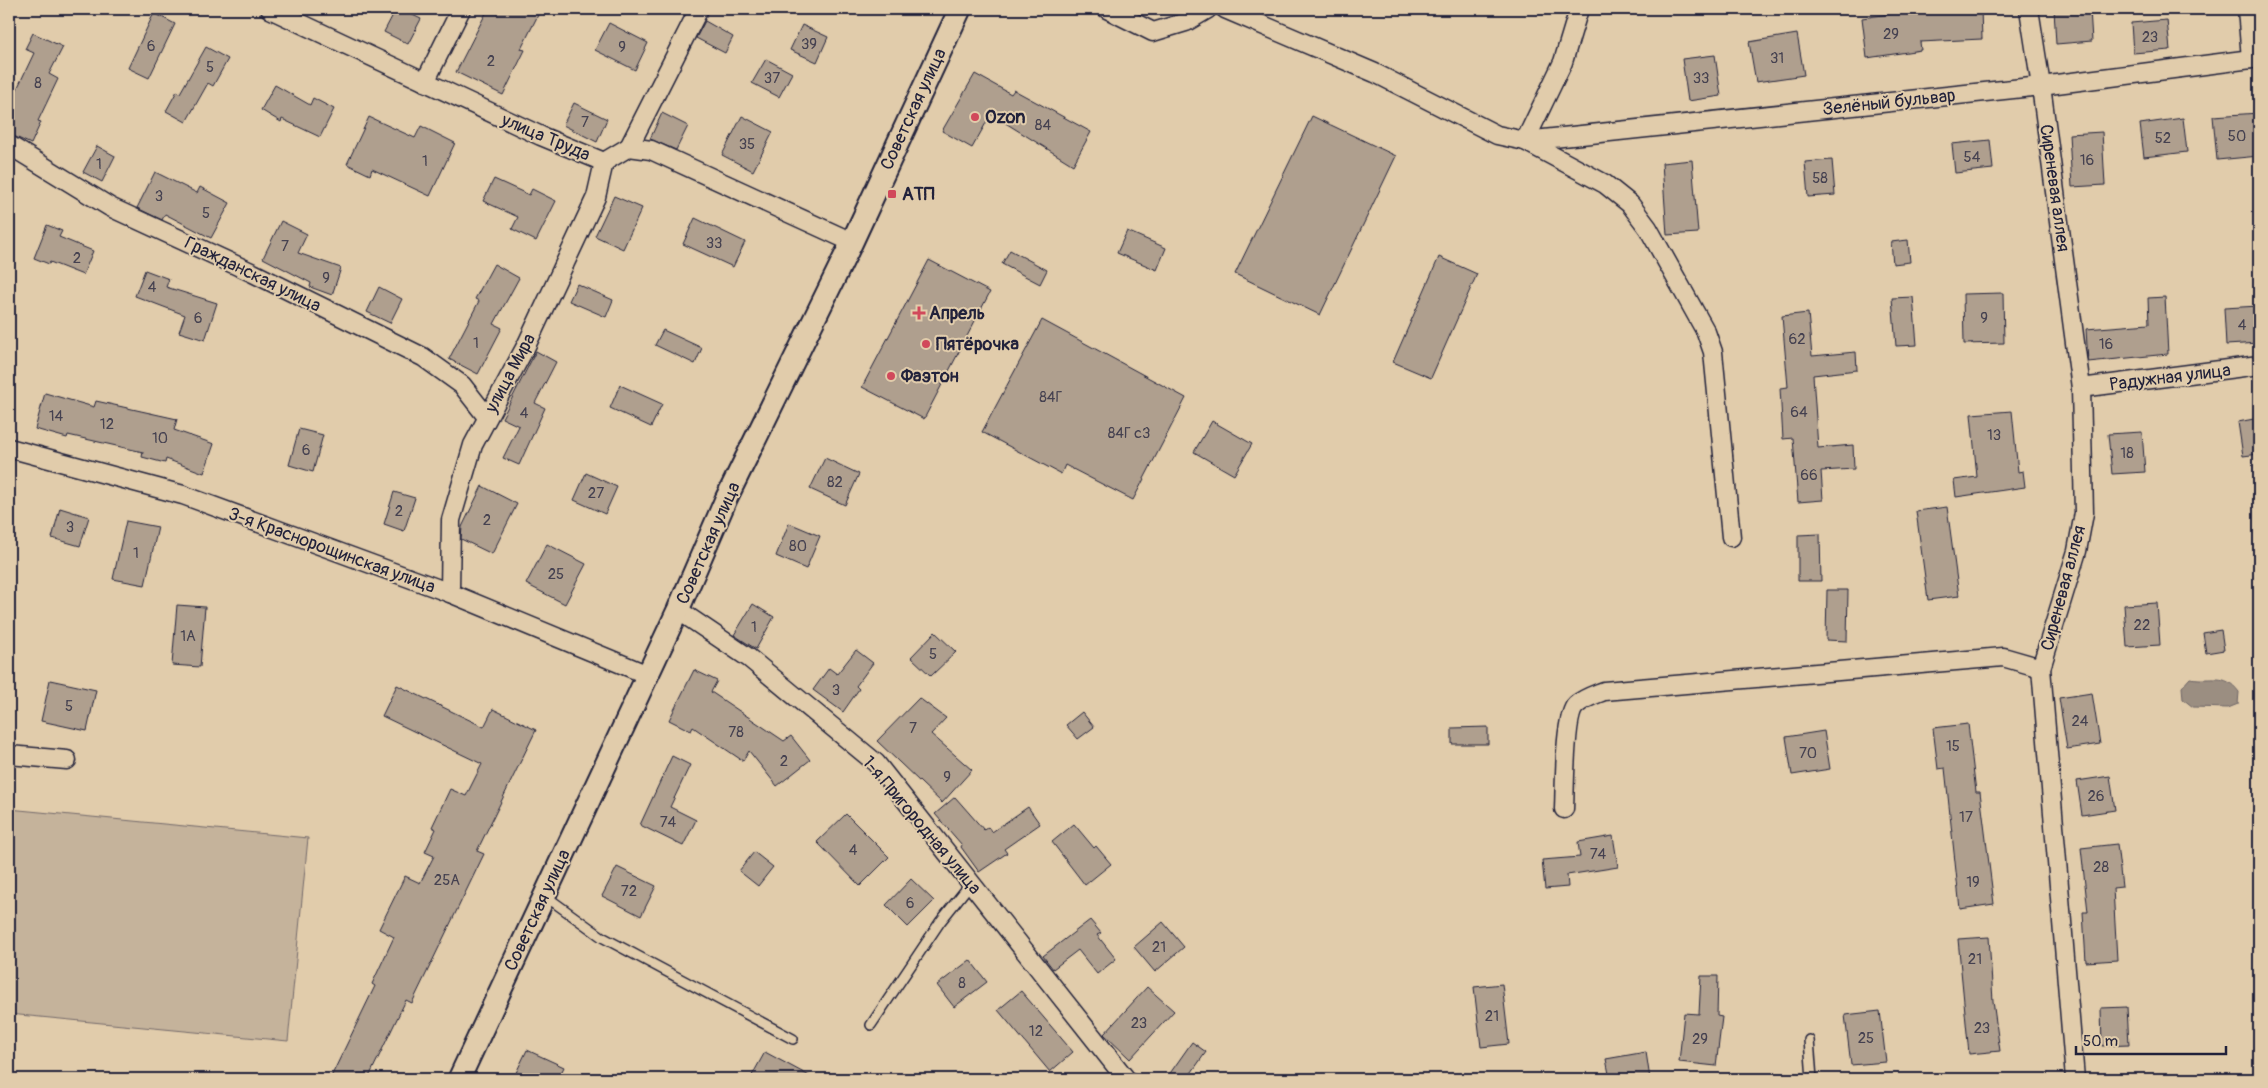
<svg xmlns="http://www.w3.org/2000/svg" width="2268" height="1088" font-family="Pangolin,sans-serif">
  <rect width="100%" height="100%" fill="#e1ccab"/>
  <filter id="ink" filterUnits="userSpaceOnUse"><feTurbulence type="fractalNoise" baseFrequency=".02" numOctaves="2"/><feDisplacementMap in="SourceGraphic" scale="10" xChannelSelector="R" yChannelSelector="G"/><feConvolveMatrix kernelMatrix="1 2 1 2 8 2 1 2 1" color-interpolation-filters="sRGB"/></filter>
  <g filter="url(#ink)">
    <polygon fill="#c5b39b" stroke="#746a6b" points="9,809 308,838 288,1041 9,1014"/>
    <path fill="#9b8e81" stroke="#6b6365" d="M2190 678C2213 682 2224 672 2239 692L2238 704 2228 708 2193 707 2183 699 2182 687Z"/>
    <g fill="#af9f8e" stroke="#22223b">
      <polygon points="396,9 400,9 421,19 408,44 384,32"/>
      <polygon points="488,9 541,9 521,49 525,50 503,95 456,72"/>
      <polygon points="1924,9 1981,9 1982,39 1920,42 1921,50 1867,58 1862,18"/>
      <polygon points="2054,9 2090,9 2092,41 2056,44"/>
      <polygon points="154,13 175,24 149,78 128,68"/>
      <polygon points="2167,20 2170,50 2133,53 2131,23"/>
      <polygon points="705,21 733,37 725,53 696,38"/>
      <polygon points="609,23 648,43 635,70 595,50"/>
      <polygon points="802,25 828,37 817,62 790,50"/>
      <polygon points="33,33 63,47 49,74 58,79 38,121 41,122 31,144 9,134 9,106 34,53 25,49"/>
      <polygon points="1797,34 1804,75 1756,82 1749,42"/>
      <polygon points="206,47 228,59 213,86 208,83 186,122 166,111 177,91 180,93"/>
      <polygon points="1715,55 1721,96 1688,101 1682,59"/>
      <polygon points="766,59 792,73 779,97 752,83"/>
      <polygon points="975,74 1011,94 1014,90 1091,132 1073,165 991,114 972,148 942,131"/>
      <polygon points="275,85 310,105 313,98 334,109 320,137 282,119 281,122 261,110"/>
      <polygon points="574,103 607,119 597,142 563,125"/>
      <polygon points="662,113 688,126 676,150 650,139"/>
      <polygon points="2259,113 2259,156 2217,160 2213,116"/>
      <polygon points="742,116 773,132 753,171 722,155"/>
      <polygon points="1312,116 1396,156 1320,315 1235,274"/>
      <polygon points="369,117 415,138 421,126 455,143 430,196 372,169 370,175 347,164"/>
      <polygon points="2183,118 2187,152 2144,157 2140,124"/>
      <polygon points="2102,132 2105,185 2072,187 2069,134"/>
      <polygon points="1990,140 1993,169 1955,173 1952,144"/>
      <polygon points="97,146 115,156 102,182 83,172"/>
      <polygon points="1692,160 1698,233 1667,235 1662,163"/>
      <polygon points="1832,160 1835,195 1808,197 1805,162"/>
      <polygon points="155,172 197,193 200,187 230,203 211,238 165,214 162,220 137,208"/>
      <polygon points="494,179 529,195 532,189 556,201 536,241 512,229 518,217 483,201"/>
      <polygon points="614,196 642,208 623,249 595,236"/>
      <polygon points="695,218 745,242 733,267 683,244"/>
      <polygon points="281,221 307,234 298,253 341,268 332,295 310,287 311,283 263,258"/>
      <polygon points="47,225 62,231 59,237 93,251 83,275 50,262 49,264 34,258"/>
      <polygon points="1127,231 1166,248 1157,270 1117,253"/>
      <polygon points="1908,240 1910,262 1893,264 1891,242"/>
      <polygon points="1010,250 1047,270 1040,284 1002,264"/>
      <polygon points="1439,257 1477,274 1431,378 1393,362"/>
      <polygon points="929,260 990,292 924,419 862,387"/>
      <polygon points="494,264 519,278 494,324 502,328 478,374 449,359 479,301 475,299"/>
      <polygon points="145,270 169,279 166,287 217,303 205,340 179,332 185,315 135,296"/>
      <polygon points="577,284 613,300 606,317 569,301"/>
      <polygon points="379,287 402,299 390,323 367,312"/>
      <polygon points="2003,293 2004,343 1964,344 1963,294"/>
      <polygon points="1913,297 1917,345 1896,346 1892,298"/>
      <polygon points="2165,297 2168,354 2088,362 2086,329 2149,324 2148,298"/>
      <polygon points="2259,306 2259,343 2226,345 2224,308"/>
      <polygon points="1808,313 1812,356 1856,352 1857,370 1813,375 1818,448 1853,445 1854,469 1821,471 1823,500 1798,502 1793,438 1783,439 1780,388 1788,387 1782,316"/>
      <polygon points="1042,320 1186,398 1133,500 1065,465 1061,474 982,432"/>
      <polygon points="663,330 702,348 695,364 655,345"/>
      <polygon points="536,351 556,362 535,403 545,408 519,465 503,458 519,426 502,418"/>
      <polygon points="620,385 662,404 651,427 610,408"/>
      <polygon points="45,393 94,407 96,401 177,419 174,430 214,444 204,473 166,459 165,463 142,457 143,452 68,435 67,438 35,429"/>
      <polygon points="2012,411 2018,472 2023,471 2025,487 1956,497 1954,480 1977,477 1971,414"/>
      <polygon points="2259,418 2259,454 2243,456 2238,422"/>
      <polygon points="1212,421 1252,444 1234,475 1194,452"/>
      <polygon points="299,429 323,435 313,472 289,465"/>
      <polygon points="2142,432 2145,472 2112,474 2108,434"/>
      <polygon points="825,458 859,474 845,505 810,489"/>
      <polygon points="586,473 617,487 605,514 574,500"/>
      <polygon points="482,486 517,504 492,554 461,539 462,527"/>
      <polygon points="394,492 415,498 404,531 384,524"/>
      <polygon points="1947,507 1959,596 1928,600 1916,511"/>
      <polygon points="60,508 89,517 80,546 52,538"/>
      <polygon points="126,521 158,527 145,585 113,579"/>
      <polygon points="789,523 820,536 806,569 776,556"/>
      <polygon points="1820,534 1821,581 1798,581 1798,535"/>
      <polygon points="547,544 586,564 565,604 526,584"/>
      <polygon points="1827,590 1848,590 1847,641 1826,640"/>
      <polygon points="2157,603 2160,645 2127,647 2124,605"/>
      <polygon points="753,604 774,617 756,649 734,635"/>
      <polygon points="177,605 205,607 200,667 172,665"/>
      <polygon points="2221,630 2224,650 2206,653 2203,633"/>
      <polygon points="935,632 956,652 931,676 911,657"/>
      <polygon points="856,650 873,663 856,686 859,689 843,712 813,690 829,668 837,674"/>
      <polygon points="694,670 717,681 711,692 784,741 791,736 810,760 777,786 749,751 743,761 693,727 691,731 669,720"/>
      <polygon points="50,680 96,690 87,731 41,721"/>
      <polygon points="397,685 484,727 493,709 536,730 477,851 484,854 412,1003 406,1000 368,1079 330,1079 375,986 372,984 394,937 379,929 405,876 420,883 434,856 425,852 436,829 432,827 450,789 466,796 482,764 382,716"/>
      <polygon points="2092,693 2100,744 2067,749 2059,698"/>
      <polygon points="919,698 946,718 931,734 972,770 942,803 877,741"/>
      <polygon points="1082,712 1094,727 1078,739 1066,725"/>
      <polygon points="1968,724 1976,792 1980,792 1994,904 1960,909 1945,768 1938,769 1933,728"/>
      <polygon points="1488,727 1488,744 1452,744 1452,728"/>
      <polygon points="1824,731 1830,769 1792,775 1786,737"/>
      <polygon points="672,756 690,765 670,807 696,820 683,846 640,825"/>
      <polygon points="2110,776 2115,810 2082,815 2077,781"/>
      <polygon points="955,797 984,830 988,827 992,832 1028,807 1040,824 1004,849 1007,853 979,872 961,847 962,845 935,814"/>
      <polygon points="846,814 889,857 860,886 817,842"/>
      <polygon points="1074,824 1094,848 1096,846 1111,864 1085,885 1052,842"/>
      <polygon points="1613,836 1618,867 1567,875 1568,887 1545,889 1542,860 1580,857 1578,842"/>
      <polygon points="2117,844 2122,887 2113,888 2117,960 2086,962 2083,912 2088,912 2081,848"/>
      <polygon points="754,852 773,867 758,886 739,871"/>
      <polygon points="617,867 656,886 641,916 602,896"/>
      <polygon points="911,879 934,901 908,927 886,905"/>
      <polygon points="1090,920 1101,933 1097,935 1116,959 1097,974 1078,950 1053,969 1043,956"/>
      <polygon points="1163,922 1184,947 1155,972 1134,947"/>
      <polygon points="1989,937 1993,1001 2000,1051 1969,1054 1958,939"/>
      <polygon points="970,960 987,982 954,1007 937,985"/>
      <polygon points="1701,976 1718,976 1717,1016 1722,1017 1716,1066 1679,1062 1684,1013 1699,1014"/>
      <polygon points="1502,984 1509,1044 1481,1047 1474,987"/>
      <polygon points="1147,987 1174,1011 1130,1059 1104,1034"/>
      <polygon points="1021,991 1073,1052 1050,1072 998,1010"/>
      <polygon points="2127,1007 2129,1045 2102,1046 2101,1008"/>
      <polygon points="1880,1011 1886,1062 1851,1065 1845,1015"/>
      <polygon points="1192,1042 1206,1052 1187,1079 1166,1079"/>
      <polygon points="527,1050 564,1067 558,1079 513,1079"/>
      <polygon points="765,1052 815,1079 750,1079"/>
      <polygon points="1646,1052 1650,1079 1610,1079 1606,1059"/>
    </g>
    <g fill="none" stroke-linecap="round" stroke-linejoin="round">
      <defs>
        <g id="service">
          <polyline points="544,895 602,937 793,1039"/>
          <polyline points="871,1025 940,922 971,883"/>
          <polyline points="1809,1040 1812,1079"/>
        </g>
        <g id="minor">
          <polyline points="270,9 541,136 604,162 629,147 651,150 852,242"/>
          <polyline points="1107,9 1153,32 1186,22 1208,9"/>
          <polyline points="1225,9 1375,73 1497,135 1525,141 2041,86 2259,58"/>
          <polyline points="1579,9 1563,62 1525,141 1605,184 1630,204 1648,228 1706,332 1713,352 1731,537"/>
          <polyline points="2029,9 2041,86 2081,388 2084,513 2077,551 2041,668 2075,1079"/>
          <polyline points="2247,9 2251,59"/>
          <polyline points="425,82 461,9"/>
          <polyline points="9,145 110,207 253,273 423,357 462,385 487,417"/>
          <polyline points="629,147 699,9"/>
          <polyline points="2081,388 2259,365"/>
          <polyline points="9,448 183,495 450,593 648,675"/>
          <polyline points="450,593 451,520 473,445 526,346 596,197 604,162"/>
          <polyline points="678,610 749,658 876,763 1126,1079"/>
          <polyline points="9,755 67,760"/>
          <path d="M1564 809C1565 790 1564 716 1576 705 1584 698 1594 695 1604 691L2003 657 2041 668"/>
        </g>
        <polyline id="tertiary" points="459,1079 678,610 726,499 852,242 960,9"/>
      </defs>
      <use href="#service" stroke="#22223b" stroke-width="12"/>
      <use href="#minor" stroke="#22223b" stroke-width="21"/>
      <use href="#tertiary" stroke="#22223b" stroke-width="25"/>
      <use href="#service" stroke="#e1ccab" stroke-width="9"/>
      <use href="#minor" stroke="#e1ccab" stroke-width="18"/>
      <use href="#tertiary" stroke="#e1ccab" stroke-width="21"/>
    </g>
  </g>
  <g fill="#d1495b" stroke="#e1ccab" stroke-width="2">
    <circle cx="975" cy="117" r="5"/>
    <rect x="887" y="189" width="10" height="10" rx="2.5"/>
    <path d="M916.5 305.5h5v5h5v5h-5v5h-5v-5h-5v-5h5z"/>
    <circle cx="926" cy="344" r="5"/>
    <circle cx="891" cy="376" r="5"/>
  </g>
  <g text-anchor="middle" stroke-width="4" stroke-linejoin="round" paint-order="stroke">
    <g font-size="15" fill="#454150">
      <text x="1891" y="39">29</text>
      <text x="2150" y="42">23</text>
      <text x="809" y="49">39</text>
      <text x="151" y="51">6</text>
      <text x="622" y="52">9</text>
      <text x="1777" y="63">31</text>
      <text x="491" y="66">2</text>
      <text x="210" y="72">5</text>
      <text x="772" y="83">37</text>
      <text x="1701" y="83">33</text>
      <text x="38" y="88">8</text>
      <text x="585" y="127">7</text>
      <text x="1043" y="130">84</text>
      <text x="2237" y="141">50</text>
      <text x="2163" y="143">52</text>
      <text x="747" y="149">35</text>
      <text x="1972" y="162">54</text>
      <text x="2087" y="165">16</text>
      <text x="425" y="166">1</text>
      <text x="99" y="169">1</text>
      <text x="1820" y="183">58</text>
      <text x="159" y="201">3</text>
      <text x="206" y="218">5</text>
      <text x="714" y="248">33</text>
      <text x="285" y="251">7</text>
      <text x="77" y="263">2</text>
      <text x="326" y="283">9</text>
      <text x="152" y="292">4</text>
      <text x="198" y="323">6</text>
      <text x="1984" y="323">9</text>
      <text x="2242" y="330">4</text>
      <text x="1797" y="344">62</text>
      <text x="476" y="348">1</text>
      <text x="2106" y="349">16</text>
      <text x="1051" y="402">84Г</text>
      <text x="1799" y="417">64</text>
      <text x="524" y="418">4</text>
      <text x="56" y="421">14</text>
      <text x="107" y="429">12</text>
      <text x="1129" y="438">84Г с3</text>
      <text x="1994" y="440">13</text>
      <text x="160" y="443">10</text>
      <text x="306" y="455">6</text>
      <text x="2127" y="458">18</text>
      <text x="1809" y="480">66</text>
      <text x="835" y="487">82</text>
      <text x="596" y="498">27</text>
      <text x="399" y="516">2</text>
      <text x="487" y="525">2</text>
      <text x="70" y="532">3</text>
      <text x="798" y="551">80</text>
      <text x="136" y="558">1</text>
      <text x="556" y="579">25</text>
      <text x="2142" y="630">22</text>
      <text x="754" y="632">1</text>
      <text x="188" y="641">1А</text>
      <text x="933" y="659">5</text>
      <text x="836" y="695">3</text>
      <text x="69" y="711">5</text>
      <text x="2080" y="726">24</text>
      <text x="913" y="733">7</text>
      <text x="736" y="737">78</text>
      <text x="1953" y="751">15</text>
      <text x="1808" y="758">70</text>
      <text x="784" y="766">2</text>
      <text x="947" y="782">9</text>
      <text x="2096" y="801">26</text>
      <text x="1966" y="822">17</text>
      <text x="668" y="827">74</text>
      <text x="853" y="855">4</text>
      <text x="1598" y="859">74</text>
      <text x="2101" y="872">28</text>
      <text x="447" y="885">25А</text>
      <text x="1973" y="887">19</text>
      <text x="629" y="896">72</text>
      <text x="910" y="908">6</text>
      <text x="1159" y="952">21</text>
      <text x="1975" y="964">21</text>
      <text x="962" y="988">8</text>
      <text x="1492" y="1021">21</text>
      <text x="1139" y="1028">23</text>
      <text x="1982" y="1033">23</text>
      <text x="1036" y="1036">12</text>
      <text x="1866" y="1043">25</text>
      <text x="1700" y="1044">29</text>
    </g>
    <g font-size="18" fill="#22223b" stroke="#e1ccab">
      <text transform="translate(1889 102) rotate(-6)" y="6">Зелёный бульвар</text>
      <text transform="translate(913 109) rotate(-65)" y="6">Советская улица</text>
      <text transform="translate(546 137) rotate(23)" y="6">улица Труда</text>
      <text transform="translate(2055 188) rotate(82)" y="6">Сиреневая аллея</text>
      <text transform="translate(253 274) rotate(26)" y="6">Гражданская улица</text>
      <text transform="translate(510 373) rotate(-62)" y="6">улица Мира</text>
      <text transform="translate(2170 377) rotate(-7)" y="6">Радужная улица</text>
      <text transform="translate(708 543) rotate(-66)" y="6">Советская улица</text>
      <text transform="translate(332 550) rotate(20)" y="6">3-я Краснорощинская улица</text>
      <text transform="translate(2063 588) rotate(-75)" y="6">Сиреневая аллея</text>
      <text transform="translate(922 825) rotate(50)" y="6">1-я Пригородная улица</text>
      <text transform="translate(537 910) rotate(-65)" y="6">Советская улица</text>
    </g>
    <g font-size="18" font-weight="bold" fill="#22223b" stroke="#e1ccab" text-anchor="start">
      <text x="985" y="123">Ozon</text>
      <text x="902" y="200">АТП</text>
      <text x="929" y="319">Апрель</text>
      <text x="936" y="350">Пятёрочка</text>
      <text x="901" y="382">Фаэтон</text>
    </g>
  </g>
  <rect width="2268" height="1088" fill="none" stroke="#e1ccab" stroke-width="30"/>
  <rect x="15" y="15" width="2238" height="1058" fill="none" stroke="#22223b" stroke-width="2" filter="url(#ink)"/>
  <path d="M2076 1046v8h150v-8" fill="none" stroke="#22223b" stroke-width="2.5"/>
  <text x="2083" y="1046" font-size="15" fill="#22223b" stroke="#e1ccab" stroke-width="4" paint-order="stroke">50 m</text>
</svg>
